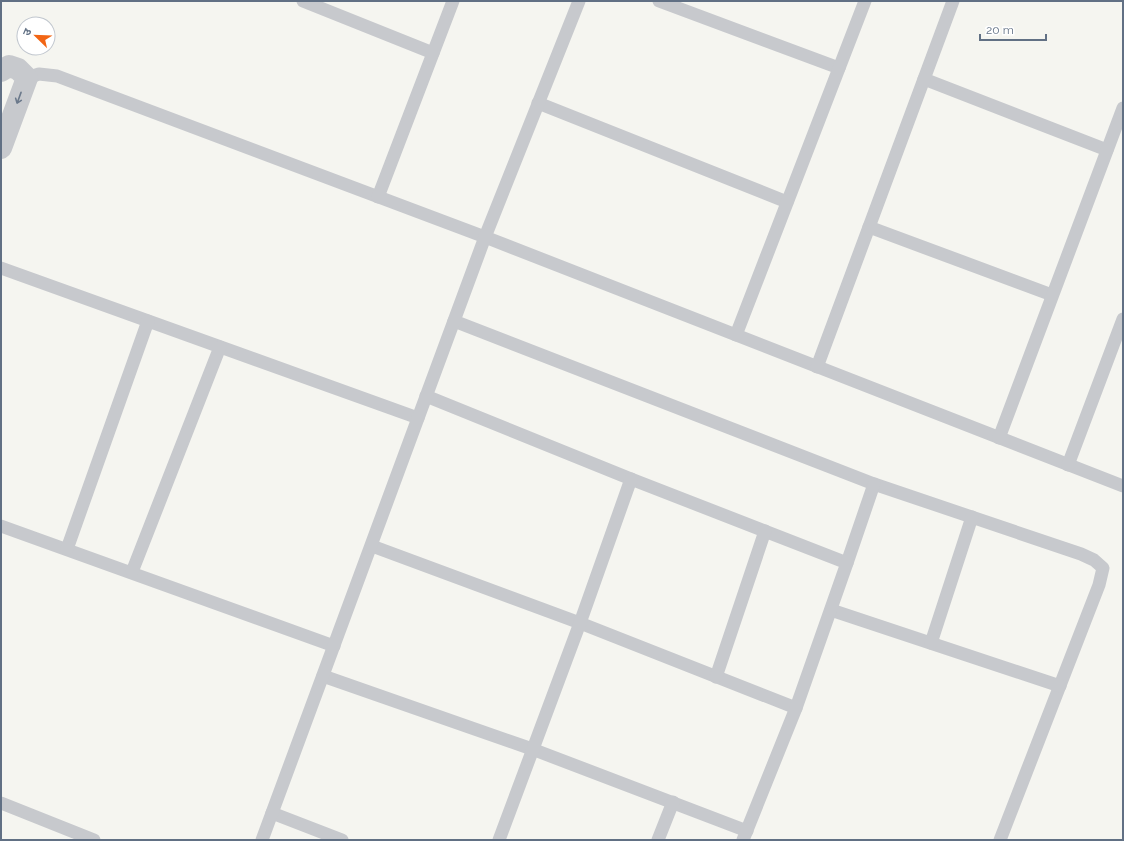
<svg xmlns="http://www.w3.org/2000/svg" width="1124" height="841" font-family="Raleway,'Noto Sans Devanagari',sans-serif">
  <rect width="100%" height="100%" fill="#f5f5f0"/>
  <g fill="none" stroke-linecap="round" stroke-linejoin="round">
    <g stroke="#c7c9cd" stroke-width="13">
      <polyline points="303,1 433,53"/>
      <polyline points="659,1 839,68"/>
      <polyline points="27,78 39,74 57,76 485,237 1123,486"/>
      <polyline points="924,79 1107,150"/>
      <polyline points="538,103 787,202"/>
      <polyline points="378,197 453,1"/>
      <polyline points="869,227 1052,295"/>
      <polyline points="1,268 418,418"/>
      <polyline points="454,321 874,484 1081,554 1094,560 1103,568 1099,585 1000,840"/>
      <polyline points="736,335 865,1"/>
      <polyline points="817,367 953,1"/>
      <polyline points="426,396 631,479 847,563"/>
      <polyline points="999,438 1123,108"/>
      <polyline points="1068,465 1123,319"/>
      <polyline points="1,526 334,646"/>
      <polyline points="372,546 580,623 796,708"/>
      <polyline points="67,549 148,321"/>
      <polyline points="132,572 220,347"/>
      <polyline points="831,610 1060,686"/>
      <polyline points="931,643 972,517"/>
      <polyline points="323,676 532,749 747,831"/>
      <polyline points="716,677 765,531"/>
      <polyline points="1,803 94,840"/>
      <polyline points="272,813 342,840"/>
      <polyline points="262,840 485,237 579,1"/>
      <polyline points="499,840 580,623 631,479"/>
      <polyline points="658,840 673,802"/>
      <polyline points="743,840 796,708 847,563 874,484"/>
    </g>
    <polyline stroke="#c7c9cd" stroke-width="22" points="1,71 9,66 18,69 27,78 1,148"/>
  </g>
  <defs><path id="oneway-shaft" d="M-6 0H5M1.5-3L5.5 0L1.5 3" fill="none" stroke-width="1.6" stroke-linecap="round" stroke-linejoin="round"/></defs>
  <use stroke="#6b798b" href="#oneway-shaft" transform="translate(19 98) rotate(110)"/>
  <rect width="1124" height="841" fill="none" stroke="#617084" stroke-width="4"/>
  <g transform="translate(36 36) rotate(293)"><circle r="19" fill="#ffffff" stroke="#c0c6ce"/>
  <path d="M0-3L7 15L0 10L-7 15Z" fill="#f26514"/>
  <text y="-6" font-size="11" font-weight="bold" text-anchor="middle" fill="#617084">उ</text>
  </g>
  <path d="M980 34v6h66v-6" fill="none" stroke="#617084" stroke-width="2"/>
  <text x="986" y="34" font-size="12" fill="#617084" stroke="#ffffff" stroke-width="3" paint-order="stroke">20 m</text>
</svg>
